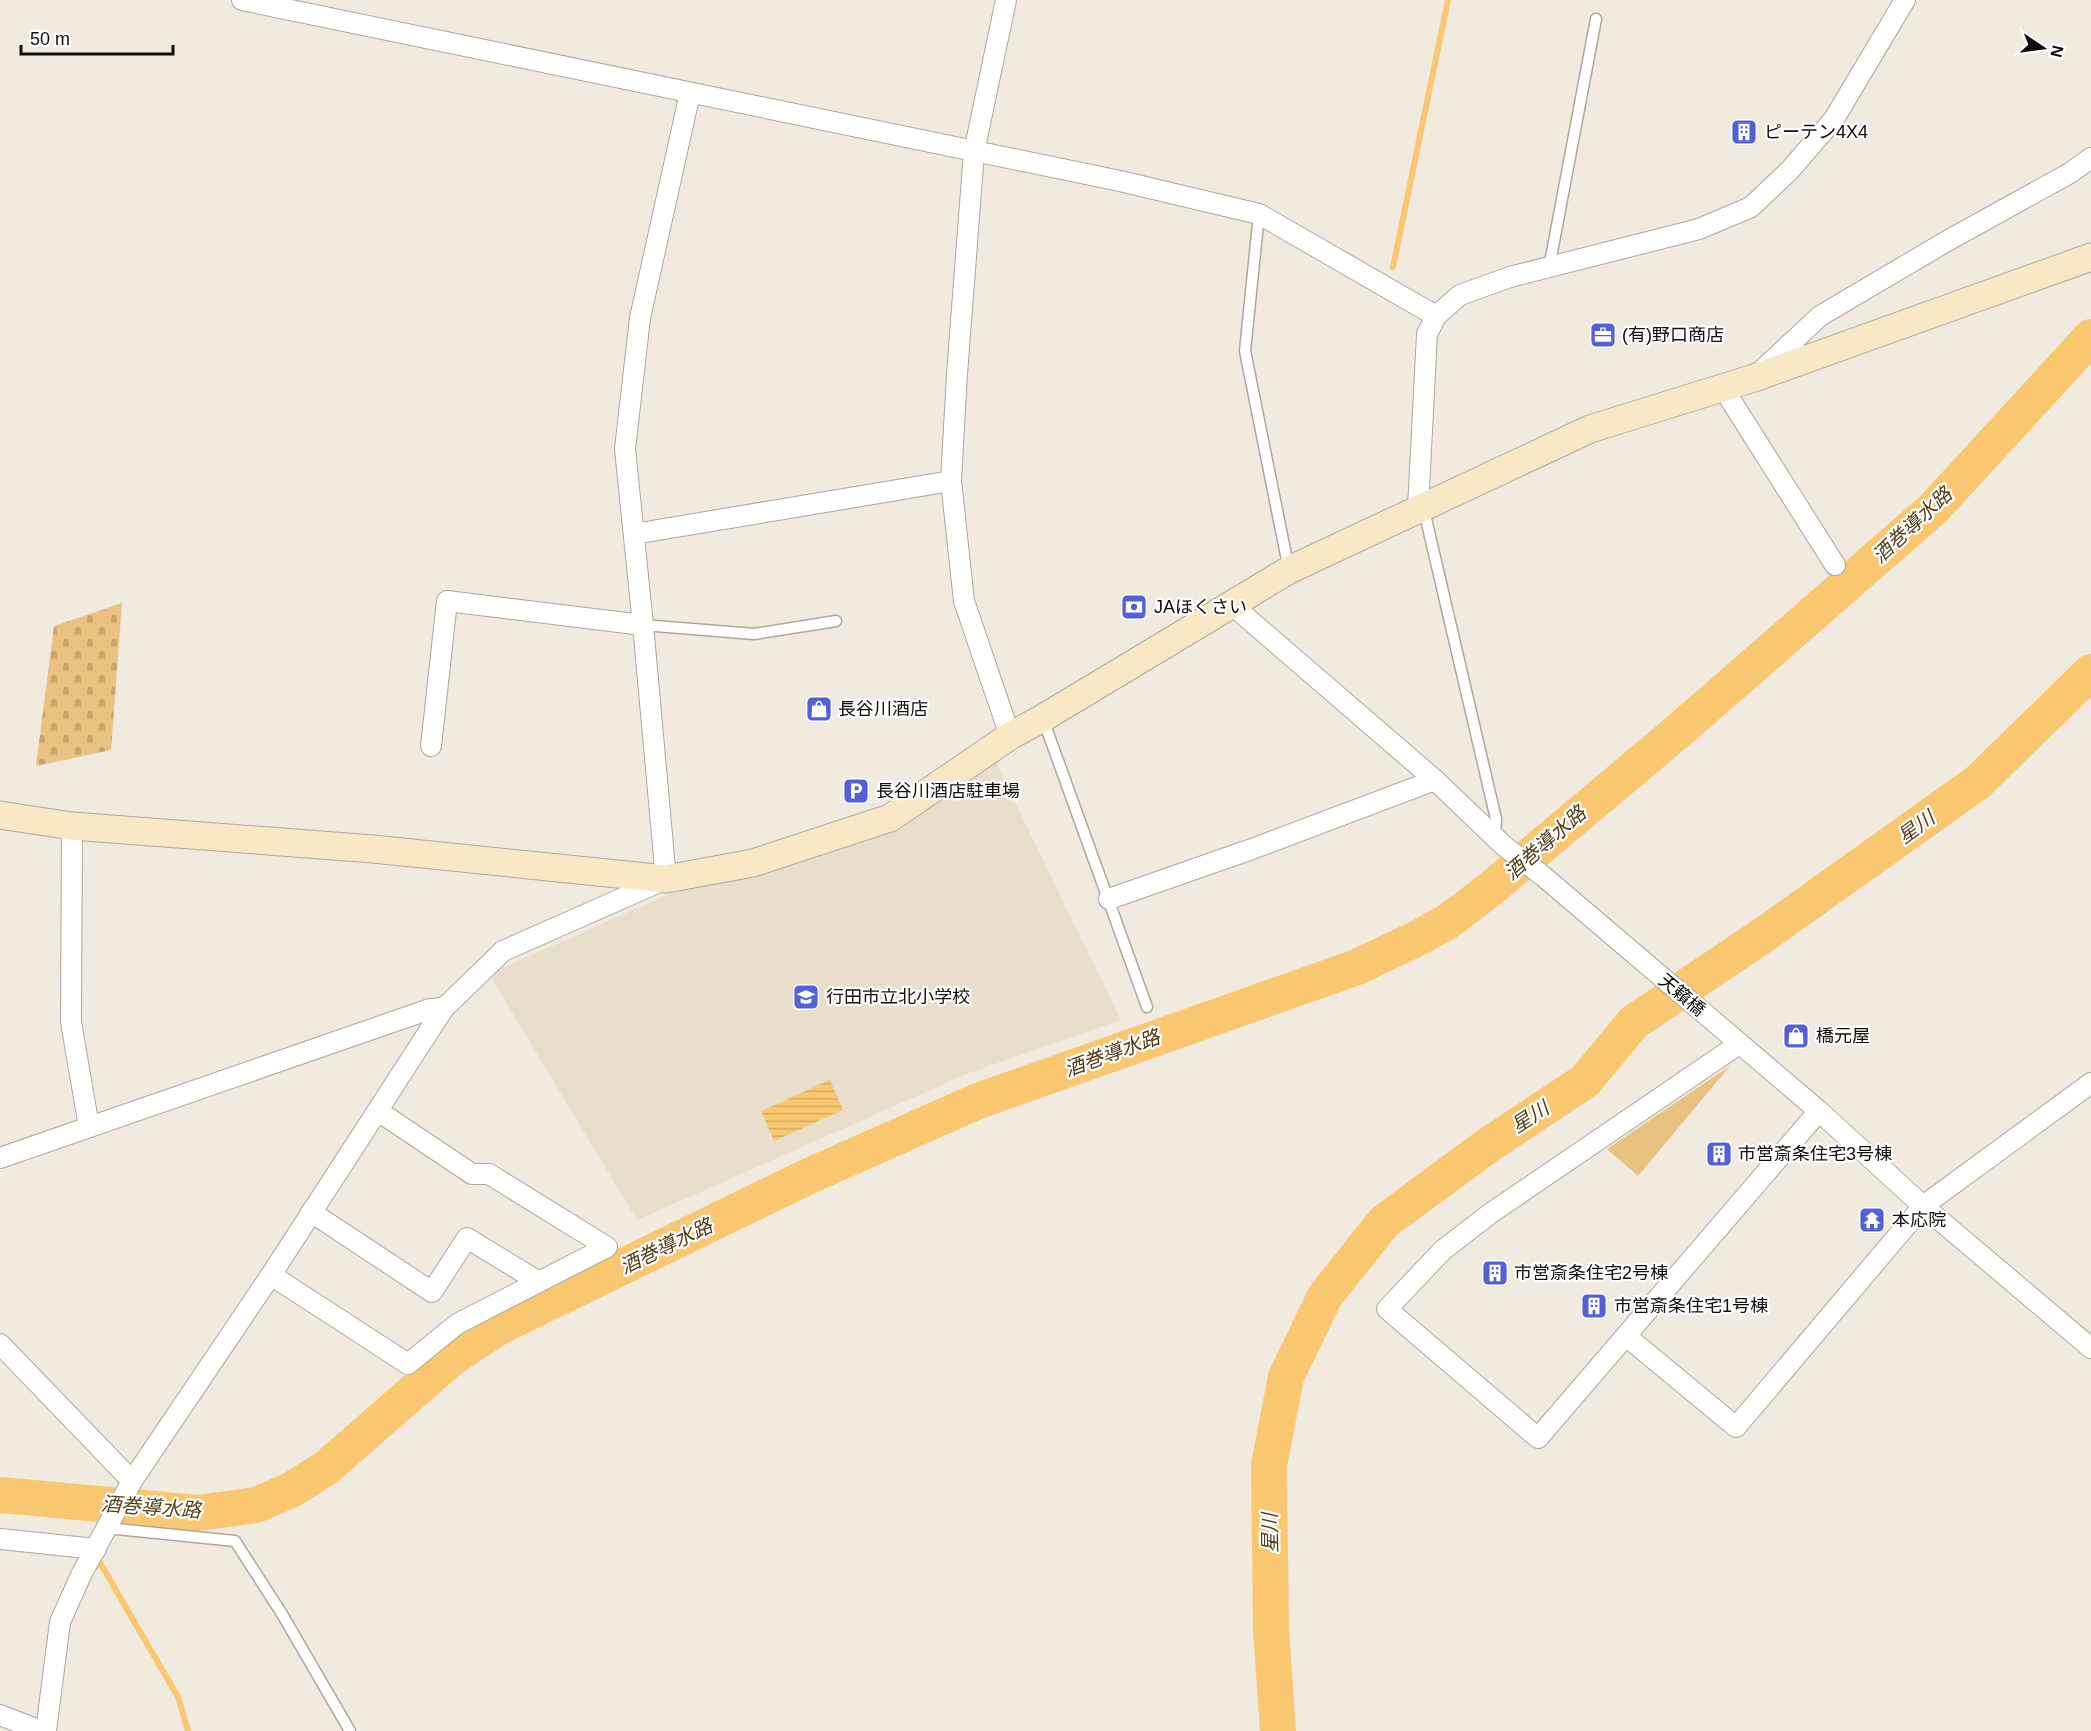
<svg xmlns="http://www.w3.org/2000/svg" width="2091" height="1731" font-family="Helvetica,'Noto Sans JP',sans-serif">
  <defs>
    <pattern id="cemetery-stones" width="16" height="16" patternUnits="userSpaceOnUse" patternTransform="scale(1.5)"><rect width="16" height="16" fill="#e9c281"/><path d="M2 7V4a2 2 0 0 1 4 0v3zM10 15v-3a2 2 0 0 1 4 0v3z" fill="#c7a66e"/></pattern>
    <pattern id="water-rules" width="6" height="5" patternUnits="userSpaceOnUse" patternTransform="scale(1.5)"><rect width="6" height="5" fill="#fac771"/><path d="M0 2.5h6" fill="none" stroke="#d5aa60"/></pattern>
  </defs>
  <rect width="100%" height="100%" fill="#f1eadf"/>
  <polygon fill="#e9decc" points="993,757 1121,1020 969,1073 637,1220 489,974 671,893 797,852"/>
  <polygon fill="#e9c281" points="1730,1066 1638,1176 1607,1149"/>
  <polygon fill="url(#cemetery-stones)" points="122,603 111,750 36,766 54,626"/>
  <polygon fill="url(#water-rules)" points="830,1080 843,1110 774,1141 761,1111"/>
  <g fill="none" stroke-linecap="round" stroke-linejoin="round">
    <g stroke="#fac771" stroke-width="6">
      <polyline points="1393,267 1448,0"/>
      <polyline points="96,1567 99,1561 178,1697 188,1731"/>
    </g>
    <g stroke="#fac771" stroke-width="36">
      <polyline points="0,1495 198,1513 256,1505 291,1490 326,1468 452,1358 499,1327 552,1301 809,1176 978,1101 1357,967 1418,938 1447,922 1488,891 1676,733 1933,509 2091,337"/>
      <polyline points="1278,1731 1271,1630 1269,1465 1286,1377 1325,1296 1384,1222 1487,1146 1585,1081 1634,1022 1765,934 1978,782 2091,672"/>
    </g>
    <defs>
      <g id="lane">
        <polyline points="1259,214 1245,351 1289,570"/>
        <polyline points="1549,268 1596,19"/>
        <polyline points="1418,509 1426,519 1496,819 1495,836"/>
        <polyline points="643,625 754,634 836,621"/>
        <polyline points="1043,719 1147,1007"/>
        <polyline points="107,1528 235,1541 282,1614 350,1731"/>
      </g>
      <g id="street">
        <polyline points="242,0 1120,181 1259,214 1436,316"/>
        <polyline points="1006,0 974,152 957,374 951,481 964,601 1010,736"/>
        <polyline points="1760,372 1820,316 1947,241 2070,173 2091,158"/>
        <polyline points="1723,388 1835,565"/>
        <polyline points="1418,508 1427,334 1436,316 1460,295 1510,277 1699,229 1751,207 1790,170 1834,119 1905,0"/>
        <polyline points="634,534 951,481"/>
        <polyline points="1232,605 1435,780 1504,846 1543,876 1819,1111 1923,1206 1736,1427 1626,1336"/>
        <polyline points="431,746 447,601 643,625"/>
        <polyline points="72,826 71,1022 89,1127"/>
        <polyline points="1109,899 1252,849 1435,780"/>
        <polyline points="1739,1044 1491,1213 1443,1250 1387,1309 1538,1438 1819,1111"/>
        <polyline points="2091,1083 1923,1206 2091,1348"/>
        <polyline points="0,1158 430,1009 444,1008"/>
        <polyline points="311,1212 432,1292 467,1238 539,1282"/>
        <polyline points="271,1275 408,1364 457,1324 607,1247 489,1174 472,1174 378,1111"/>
        <polyline points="0,1344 132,1481"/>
        <polyline points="0,1539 96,1549"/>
        <polyline points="0,1715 41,1731"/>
        <polyline points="46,1731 60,1622 82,1573 132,1481 271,1275 444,1008 503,951 666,879 643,625 625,449 640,318 690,93"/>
      </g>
      <polyline id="secondary" points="0,815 72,826 373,849 666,879 753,863 890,818 1010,736 1043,718 1289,570 1590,429 1754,378 2091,257"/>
    </defs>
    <use href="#lane" stroke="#ada79d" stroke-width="13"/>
    <use href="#street" stroke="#ada79d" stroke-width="22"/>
    <use href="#secondary" stroke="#ada79d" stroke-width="29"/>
    <use href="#lane" stroke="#fff" stroke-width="10"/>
    <use href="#street" stroke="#fff" stroke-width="20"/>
    <use href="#secondary" stroke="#f9e8c6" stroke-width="27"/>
  </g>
  <defs>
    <symbol id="building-square" viewBox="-11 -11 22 22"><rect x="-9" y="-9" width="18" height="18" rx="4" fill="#5261d7" stroke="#fff"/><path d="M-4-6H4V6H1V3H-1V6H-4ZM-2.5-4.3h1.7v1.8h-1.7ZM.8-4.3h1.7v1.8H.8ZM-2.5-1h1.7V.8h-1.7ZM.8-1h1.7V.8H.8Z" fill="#fff"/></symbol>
    <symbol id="office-square" viewBox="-11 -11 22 22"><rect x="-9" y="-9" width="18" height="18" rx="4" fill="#5261d7" stroke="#fff"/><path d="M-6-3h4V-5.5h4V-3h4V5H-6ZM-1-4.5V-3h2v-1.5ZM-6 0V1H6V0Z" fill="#fff"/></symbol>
    <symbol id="bank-square" viewBox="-11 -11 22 22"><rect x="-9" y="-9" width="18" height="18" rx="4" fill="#5261d7" stroke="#fff"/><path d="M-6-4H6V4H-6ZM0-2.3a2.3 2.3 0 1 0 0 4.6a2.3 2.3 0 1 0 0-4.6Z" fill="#fff"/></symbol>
    <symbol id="shop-square" viewBox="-11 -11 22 22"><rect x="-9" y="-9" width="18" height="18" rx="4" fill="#5261d7" stroke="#fff"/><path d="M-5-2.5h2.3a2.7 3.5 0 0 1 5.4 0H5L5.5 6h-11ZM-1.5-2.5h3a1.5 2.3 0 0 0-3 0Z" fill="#fff"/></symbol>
    <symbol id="parking-square" viewBox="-11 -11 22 22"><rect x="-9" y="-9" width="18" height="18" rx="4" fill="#5261d7" stroke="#fff"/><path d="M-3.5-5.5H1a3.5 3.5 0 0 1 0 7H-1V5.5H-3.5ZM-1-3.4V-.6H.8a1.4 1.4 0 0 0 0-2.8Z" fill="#fff"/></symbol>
    <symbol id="school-square" viewBox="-11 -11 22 22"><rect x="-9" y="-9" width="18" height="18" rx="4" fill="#5261d7" stroke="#fff"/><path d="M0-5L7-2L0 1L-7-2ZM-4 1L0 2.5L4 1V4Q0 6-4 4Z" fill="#fff"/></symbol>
    <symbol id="temple-square" viewBox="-11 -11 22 22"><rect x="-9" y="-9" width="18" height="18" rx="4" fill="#5261d7" stroke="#fff"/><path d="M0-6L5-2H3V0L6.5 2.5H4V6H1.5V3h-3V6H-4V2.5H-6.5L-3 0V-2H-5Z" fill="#fff"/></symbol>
  </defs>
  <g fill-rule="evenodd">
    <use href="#building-square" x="1729" y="117" width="30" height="30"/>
    <use href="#office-square" x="1588" y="320" width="30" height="30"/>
    <use href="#bank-square" x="1119" y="592" width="30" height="30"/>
    <use href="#shop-square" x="804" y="694" width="30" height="30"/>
    <use href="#parking-square" x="841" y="776" width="30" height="30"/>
    <use href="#school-square" x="791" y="982" width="30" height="30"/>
    <use href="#shop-square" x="1781" y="1021" width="30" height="30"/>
    <use href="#building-square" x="1704" y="1139" width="30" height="30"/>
    <use href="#temple-square" x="1857" y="1205" width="30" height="30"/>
    <use href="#building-square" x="1480" y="1258" width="30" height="30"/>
    <use href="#building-square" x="1579" y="1291" width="30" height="30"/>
  </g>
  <g text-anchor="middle" stroke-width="4.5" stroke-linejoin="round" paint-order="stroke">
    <g font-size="18" fill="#0f0c09" stroke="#fff" text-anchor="start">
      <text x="1764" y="138">ピーテン4X4</text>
      <text x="1622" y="341">(有)野口商店</text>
      <text x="1154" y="613">JAほくさい</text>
      <text x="838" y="715">長谷川酒店</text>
      <text x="876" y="797">長谷川酒店駐車場</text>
      <text x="826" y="1003">行田市立北小学校</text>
      <text x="1816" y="1042">橋元屋</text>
      <text x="1738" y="1160">市営斎条住宅3号棟</text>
      <text x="1892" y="1226">本応院</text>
      <text x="1514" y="1279">市営斎条住宅2号棟</text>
      <text x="1614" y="1312">市営斎条住宅1号棟</text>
    </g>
    <g font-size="18" fill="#0f0c09" stroke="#fff">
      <text transform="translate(1682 995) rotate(40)" y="6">天籟橋</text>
    </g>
    <g font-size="20" font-style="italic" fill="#513d18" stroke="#fff">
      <text transform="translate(1912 525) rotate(-43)" y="7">酒巻導水路</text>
      <text transform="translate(1916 827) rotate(-36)" y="7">星川</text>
      <text transform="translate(1545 843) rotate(-41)" y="7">酒巻導水路</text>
      <text transform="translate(1112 1053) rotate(-20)" y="7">酒巻導水路</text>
      <text transform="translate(1530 1117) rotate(-33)" y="7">星川</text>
      <text transform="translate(666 1246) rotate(-26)" y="7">酒巻導水路</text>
      <text transform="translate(151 1507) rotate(4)" y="7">酒巻導水路</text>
      <text transform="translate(1270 1533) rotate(-91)" y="7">星川</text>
    </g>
  </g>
  <g transform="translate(2043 48) rotate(103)" stroke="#ffffff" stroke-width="4.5" paint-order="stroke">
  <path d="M0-4.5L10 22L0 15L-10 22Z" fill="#0f0c09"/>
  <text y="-9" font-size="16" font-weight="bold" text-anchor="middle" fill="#0f0c09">N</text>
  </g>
  <path d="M21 45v9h152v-9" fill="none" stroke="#0f0c09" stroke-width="3"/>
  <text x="30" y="45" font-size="18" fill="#0f0c09" stroke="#ffffff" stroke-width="4.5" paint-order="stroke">50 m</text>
</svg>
